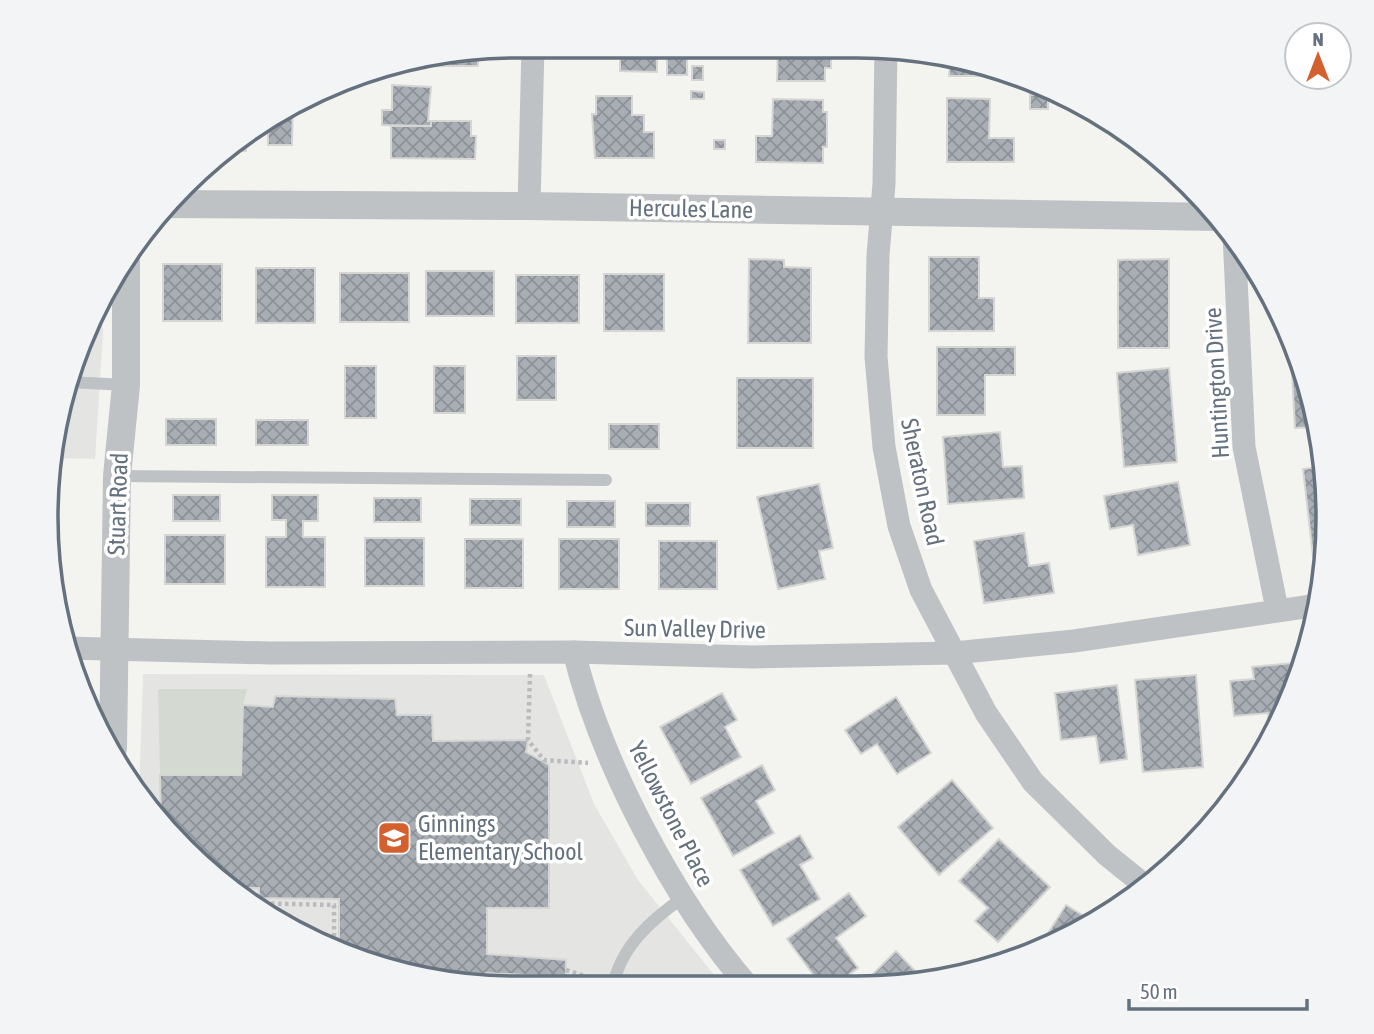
<svg xmlns="http://www.w3.org/2000/svg" width="1374" height="1034" font-family="'Asap Condensed',sans-serif">
  <defs>
    <pattern id="building-cross-hatch" width="8" height="8" patternUnits="userSpaceOnUse" patternTransform="scale(1.75)"><rect width="8" height="8" fill="#a8aeb3"/><path d="M0 0l8 8M0 8l8-8" fill="none" stroke="#8c9297"/></pattern>
  </defs>
  <rect width="100%" height="100%" fill="#f3f4f0"/>
  <g fill="#e4e5e3">
    <polygon points="102,297 103,334 95,459 52,458 54,425 94,308"/>
    <polygon points="143,674 544,675 594,804 638,880 723,986 486,987 366,964 282,926 206,871 143,804 139,796"/>
  </g>
  <polygon fill="#d4dad1" points="158,689 247,689 243,705 241,775 160,775"/>
  <g fill="url(#building-cross-hatch)" stroke="#d5d5d3" stroke-width="2">
    <polygon points="620,46 657,46 657,72 620,71"/>
    <rect x="667" y="46" width="20" height="29"/>
    <polygon points="778,46 831,46 831,68 825,68 825,81 777,81"/>
    <polygon points="478,51 478,66 421,66 421,58"/>
    <polygon points="950,57 979,61 991,67 990,76 949,76"/>
    <rect x="692" y="66" width="11" height="14"/>
    <polygon points="392,85 431,87 428,121 431,121 431,126 382,125 382,110 392,110"/>
    <polygon points="691,91 704,92 704,99 691,99"/>
    <rect x="1030" y="95" width="18" height="14"/>
    <polygon points="596,96 632,96 632,115 644,115 644,132 654,132 654,158 595,158 592,114 596,114"/>
    <polygon points="947,98 990,99 989,138 1014,138 1014,162 947,162"/>
    <polygon points="773,99 823,100 823,112 827,112 827,147 823,147 823,163 756,162 756,136 772,136"/>
    <polygon points="293,104 292,145 268,145 268,119 281,109"/>
    <polygon points="431,121 471,121 471,136 476,136 475,159 391,158 391,126 431,126"/>
    <polygon points="1117,124 1119,125 1135,141 1117,140"/>
    <polygon points="246,137 246,151 230,151"/>
    <rect x="714" y="140" width="11" height="9"/>
    <polygon points="929,257 979,257 979,298 994,298 994,331 929,331"/>
    <polygon points="749,259 784,260 784,267 811,268 811,343 748,343"/>
    <polygon points="1169,259 1169,348 1118,348 1118,260"/>
    <rect x="163" y="264" width="59" height="57"/>
    <rect x="256" y="268" width="59" height="55"/>
    <rect x="426" y="271" width="68" height="45"/>
    <rect x="340" y="273" width="69" height="49"/>
    <rect x="604" y="274" width="60" height="57"/>
    <rect x="516" y="275" width="63" height="48"/>
    <polygon points="937,347 1015,347 1015,375 985,375 985,415 937,415"/>
    <polygon points="1291,355 1297,355 1313,395 1318,427 1295,428"/>
    <rect x="517" y="356" width="39" height="44"/>
    <rect x="345" y="366" width="31" height="52"/>
    <rect x="434" y="366" width="31" height="47"/>
    <polygon points="1169,368 1177,462 1124,467 1117,373"/>
    <rect x="737" y="378" width="76" height="70"/>
    <rect x="166" y="419" width="50" height="26"/>
    <rect x="256" y="420" width="52" height="25"/>
    <rect x="609" y="424" width="50" height="25"/>
    <polygon points="1000,432 1003,467 1022,466 1024,498 948,504 943,437"/>
    <polygon points="1324,466 1328,487 1325,554 1313,556 1303,469"/>
    <polygon points="1178,482 1190,545 1138,555 1133,525 1110,529 1104,496"/>
    <polygon points="819,484 833,548 819,551 825,579 778,589 757,497"/>
    <rect x="173" y="495" width="47" height="26"/>
    <polygon points="272,495 318,495 318,521 303,521 303,537 325,537 325,587 266,587 266,537 286,537 286,520 272,520"/>
    <rect x="374" y="498" width="47" height="24"/>
    <rect x="470" y="499" width="51" height="26"/>
    <rect x="567" y="501" width="48" height="26"/>
    <rect x="646" y="503" width="44" height="23"/>
    <polygon points="48,529 52,529 52,578 47,548"/>
    <polygon points="1024,533 1029,566 1049,563 1054,593 984,603 974,541"/>
    <rect x="165" y="535" width="60" height="49"/>
    <rect x="365" y="538" width="59" height="48"/>
    <rect x="465" y="539" width="58" height="49"/>
    <rect x="559" y="539" width="60" height="50"/>
    <rect x="659" y="541" width="58" height="48"/>
    <polygon points="1291,663 1294,690 1271,740 1268,713 1234,716 1230,681 1254,679 1252,667"/>
    <polygon points="1196,675 1203,767 1143,772 1135,680"/>
    <polygon points="1117,685 1127,759 1100,763 1096,736 1061,740 1055,693"/>
    <polygon points="722,693 737,720 725,727 741,757 691,784 660,727"/>
    <polygon points="275,696 395,699 397,715 432,715 433,741 528,740 526,752 549,765 549,908 487,908 487,954 566,960 566,977 486,973 486,987 366,964 339,951 339,899 259,898 259,888 241,888 240,896 206,871 161,824 160,775 241,775 243,705 273,707"/>
    <polygon points="896,697 931,753 897,774 877,744 861,754 845,730"/>
    <polygon points="762,765 775,790 756,801 774,833 733,856 701,798"/>
    <polygon points="952,780 993,828 939,875 898,827"/>
    <polygon points="800,835 813,858 800,865 820,899 773,926 740,870"/>
    <polygon points="999,839 1050,887 998,942 975,921 988,908 959,881"/>
    <polygon points="849,893 866,916 836,938 858,968 835,985 821,985 787,939"/>
    <polygon points="1066,905 1092,921 1038,952 1036,952"/>
    <polygon points="896,951 917,973 905,985 862,985"/>
  </g>
  <g fill="none" stroke-linecap="round" stroke-linejoin="round">
    <g stroke="#b9bbbd" stroke-width="4.5" stroke-dasharray="3.5 3.5" stroke-linecap="butt">
      <polyline points="530,674 528,740 544,760 588,763"/>
      <polyline points="248,902 249,888"/>
      <polyline points="250,903 334,905 334,949"/>
      <polyline points="566,970 597,980"/>
    </g>
    <g stroke="#bfc2c5" stroke-width="12">
      <polyline points="69,382 126,385"/>
      <polyline points="117,476 606,480"/>
      <path d="M613 987C620 947 652 919 684 897"/>
    </g>
    <g stroke="#bfc2c5" stroke-width="23">
      <polyline points="886,46 884,184 878,255 876,357 884,447 899,526 921,590 986,713 1033,782 1107,855 1148,888"/>
      <polyline points="529,206 533,46"/>
      <polyline points="1234,235 1244,447 1277,609"/>
      <polyline points="66,648 270,653 574,652 752,657 954,653 1074,641 1318,605"/>
      <path d="M574 652C601 762 674 901 748 986"/>
    </g>
    <g stroke="#bfc2c5" stroke-width="28">
      <polyline points="165,204 529,206 1217,217"/>
      <polyline points="113,748 117,476 126,385 126,261"/>
    </g>
  </g>
  <defs>
    <symbol id="school-square" viewBox="-11 -11 22 22"><rect x="-9" y="-9" width="18" height="18" rx="4" fill="#d4602f" stroke="#fff"/><path d="M0-5L7-2L0 1L-7-2ZM-4 1L0 2.5L4 1V4Q0 6-4 4Z" fill="#fff"/></symbol>
  </defs>
  <g fill-rule="evenodd">
    <use href="#school-square" x="375" y="819" width="38" height="38"/>
  </g>
  <g text-anchor="middle" stroke-width="7" stroke-linejoin="round" paint-order="stroke">
    <g font-size="24" fill="#65717e" stroke="#fff">
      <text transform="translate(691 209) rotate(1)" y="8">Hercules Lane</text>
      <text transform="translate(1217 383) rotate(-93)" y="8">Huntington Drive</text>
      <text transform="translate(922 482) rotate(78)" y="8">Sheraton Road</text>
      <text transform="translate(118 504) rotate(-88)" y="8">Stuart Road</text>
      <text transform="translate(695 629) rotate(1)" y="8">Sun Valley Drive</text>
      <text transform="translate(671 814) rotate(63)" y="8">Yellowstone Place</text>
    </g>
    <g font-size="24" fill="#65717e" stroke="#fff" text-anchor="start">
      <text x="418" y="832">Ginnings<tspan x="418" dy="28">Elementary School</tspan></text>
    </g>
  </g>
  <path d="M0 0H1374V1034H0ZM517 58H857A459 459 0 0 1 1316 517V517A459 459 0 0 1 857 976H517A459 459 0 0 1 58 517V517A459 459 0 0 1 517 58Z" fill="#f3f4f5" fill-rule="evenodd"/>
  <path fill="none" stroke="#65717e" stroke-width="3.5" d="M517 58H857A459 459 0 0 1 1316 517V517A459 459 0 0 1 857 976H517A459 459 0 0 1 58 517V517A459 459 0 0 1 517 58Z"/>
  <g transform="translate(1318 56)"><circle r="33" fill="#ffffff" stroke="#c1c6cb" stroke-width="2"/>
  <path d="M0-5L12 26L0 18L-12 26Z" fill="#d4602f"/>
  <text y="-10" font-size="19" font-weight="bold" text-anchor="middle" fill="#65717e">N</text>
  </g>
  <path d="M1129 999v10h178v-10" fill="none" stroke="#65717e" stroke-width="3.5"/>
  <text x="1140" y="999" font-size="21" fill="#65717e" stroke="#ffffff" stroke-width="5" paint-order="stroke">50 m</text>
</svg>
